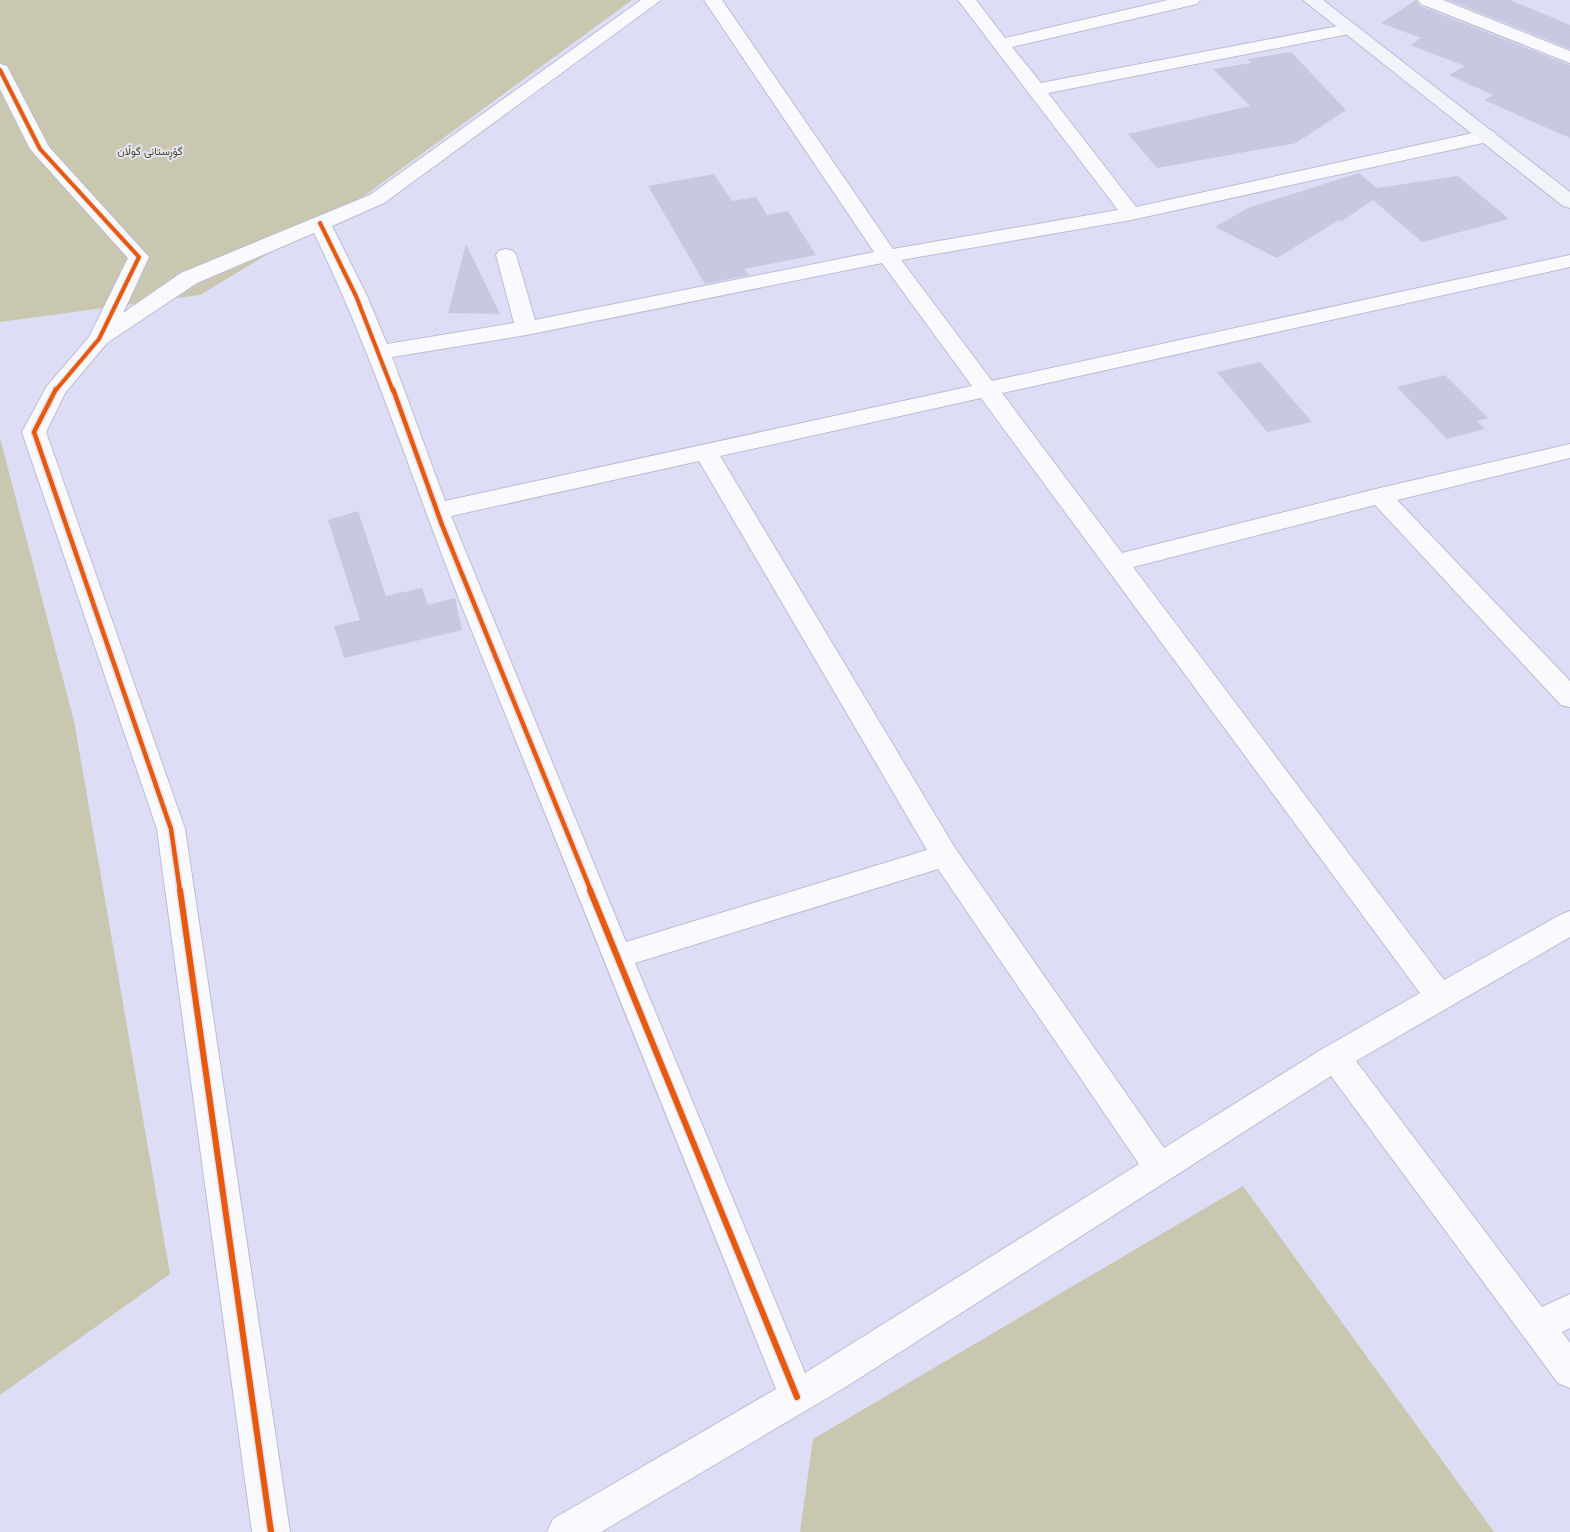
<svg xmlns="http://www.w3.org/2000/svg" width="1570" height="1532" font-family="Inter,Vazirmatn,sans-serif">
  <rect width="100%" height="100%" fill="#dddef5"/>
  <g fill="#cac7b1">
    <polygon points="0,0 632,0 364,196 200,295 0,322"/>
    <polygon points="0,438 74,721 170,1274 0,1395"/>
    <polygon points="1243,1186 1494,1532 800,1532 813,1439"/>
  </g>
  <g fill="#c8c8e3">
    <polygon points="1416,0 1420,6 1570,65 1570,138 1484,100 1493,95 1449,75 1465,66 1410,45 1421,38 1381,23"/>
    <polygon points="1448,0 1510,0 1570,25 1570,49"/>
    <polygon points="1291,52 1346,110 1296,143 1157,168 1128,134 1250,106 1213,69 1251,63 1247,59"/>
    <polygon points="1359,173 1377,188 1458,176 1509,219 1422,242 1373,200 1342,221 1339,220 1277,258 1215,227 1248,208"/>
    <polygon points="714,174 732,201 756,197 767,215 788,211 816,255 744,269 749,275 705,284 648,186"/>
    <polygon points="466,244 500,314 448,313"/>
    <polygon points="1260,362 1312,422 1267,432 1217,372"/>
    <polygon points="1445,375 1488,418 1477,421 1485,429 1447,439 1397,387"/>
    <polygon points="358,511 386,596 422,588 428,605 455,598 462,630 344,658 334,626 360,620 328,520"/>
  </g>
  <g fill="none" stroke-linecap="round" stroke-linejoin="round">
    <defs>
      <g id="street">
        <path d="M641 0H661L384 203 332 226 367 296 387 344 514 323 496 255 499 251 506 249 513 251 516 255 535 320 874 252 704 0H722L893 249 1118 210 958 0H976L1005 38 1168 0H1200L1197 4 1012 47 1041 83 1349 24 1355 25 1358 29 1355 33 1349 34 1048 93 1136 207 1487 130 1494 132 1497 136 1494 140 1487 142 1131 220 901 260 992 381 1570 255V267L1002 393 1122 553 1380 488 1570 444V458L1397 500 1570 681V707L1561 705 1375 505 1133 567 1444 980 1560 915 1570 911V937L1356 1061 1542 1307 1570 1294V1328L1562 1332 1570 1343V1388L1558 1383 1331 1076 844 1388 601 1532H547L553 1519 776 1389C671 1126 565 863 459 599 411 477 372 351 314 233L197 283 107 343 65 393 46 432 185 829 290 1532H252L157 829 22 432 47 386 89 337 128 258 30 149 0 89V64L7 66 9 70 49 147 149 257 123 313 181 273 370 195ZM882 263 972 386 445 501 392 357 526 335ZM981 398 1420 993 1324 1048 1164 1148 955 848 720 456ZM699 461 927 850 626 942 451 516ZM938 869 1139 1164 805 1373 635 963Z"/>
        <polygon points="1418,0 1443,0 1570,51 1570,63 1421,4"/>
      </g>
      <polygon id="secondary" points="1303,0 1323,0 1570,192 1570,208 1563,206"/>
    </defs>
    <use href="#street" stroke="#bcbcd4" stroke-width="2"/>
    <use href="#secondary" stroke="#bcbcd4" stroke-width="2"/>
    <use href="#street" fill="#fafafe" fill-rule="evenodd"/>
    <use href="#secondary" fill="#f1f4f8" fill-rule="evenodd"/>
    <defs>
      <g id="cycleway-far2">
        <polyline points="0,70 40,149 139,257 99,339 55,391"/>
        <polyline points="320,223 356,296 393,391"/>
      </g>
      <g id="cycleway-far1">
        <polyline points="56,389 34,432 171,829 180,891"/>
        <polyline points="393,389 442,525 591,891"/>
      </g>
      <g id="cycleway">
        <polyline points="180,890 271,1532"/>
        <polyline points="590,890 797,1397"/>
      </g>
    </defs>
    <use href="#cycleway-far2" stroke="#e3e4f3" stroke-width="6"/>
    <use href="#cycleway-far1" stroke="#e3e4f3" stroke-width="8"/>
    <use href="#cycleway" stroke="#e3e4f3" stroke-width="9"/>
    <use href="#cycleway-far2" stroke="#e8590c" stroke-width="4"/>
    <use href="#cycleway-far1" stroke="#e8590c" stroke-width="4.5"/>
    <use href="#cycleway" stroke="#e8590c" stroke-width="6"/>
  </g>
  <g text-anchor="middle" stroke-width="4" stroke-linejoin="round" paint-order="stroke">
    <g font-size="11" fill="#4d491f" stroke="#e3e4f3">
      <text x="150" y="155">گۆڕستانی گوڵان</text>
    </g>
  </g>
</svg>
